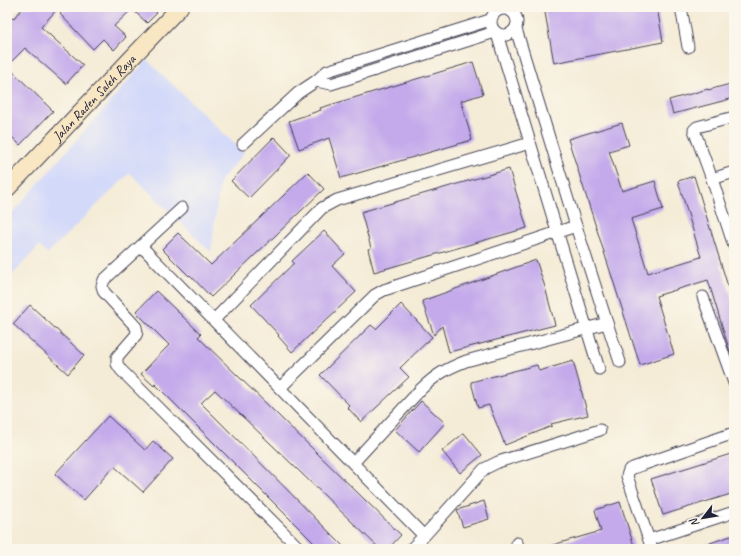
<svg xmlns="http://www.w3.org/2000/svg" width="741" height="556" font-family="Caveat,sans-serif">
  <rect width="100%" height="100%" fill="#fbf7ec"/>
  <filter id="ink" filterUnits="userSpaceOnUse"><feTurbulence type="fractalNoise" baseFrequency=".025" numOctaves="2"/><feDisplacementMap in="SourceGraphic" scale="8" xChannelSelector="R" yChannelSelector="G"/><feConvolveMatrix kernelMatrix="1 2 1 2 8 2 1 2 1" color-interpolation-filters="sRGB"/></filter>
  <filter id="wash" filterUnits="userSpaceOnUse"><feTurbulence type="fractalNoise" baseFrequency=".012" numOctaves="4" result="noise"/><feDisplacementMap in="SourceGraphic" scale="16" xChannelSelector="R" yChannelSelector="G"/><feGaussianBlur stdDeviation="0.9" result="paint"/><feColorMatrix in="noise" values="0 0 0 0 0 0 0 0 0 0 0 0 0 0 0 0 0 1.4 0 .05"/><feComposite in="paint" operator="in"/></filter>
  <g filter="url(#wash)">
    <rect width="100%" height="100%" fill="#f5ecd7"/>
    <polygon fill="#d3d9f9" points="147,60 244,153 220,181 211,252 130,173 47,254 39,246 7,281 7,219"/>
    <g id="blocks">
      <g fill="#c4aaeb">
        <polygon points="24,7 59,7 41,27 83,65 66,84 25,48 7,66 53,111 20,145 7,132 7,13 13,19"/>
        <polygon points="67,7 150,7 157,13 147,23 132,9 114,26 126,37 114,50 103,39 93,49 60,14"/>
        <polygon points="544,7 657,7 663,42 554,63"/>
        <polygon points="473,62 483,94 461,101 472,140 341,178 329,138 299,149 289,121 321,110 320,108"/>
        <polygon points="734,83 734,98 673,114 669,100 708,89 708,90"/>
        <polygon points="622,123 629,145 609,151 622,191 655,181 663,209 631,219 648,273 701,257 678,181 694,176 734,306 734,354 731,354 730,352 708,280 656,296 674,354 640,365 568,139"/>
        <polygon points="274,137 291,155 249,198 231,181"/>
        <polygon points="509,169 527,228 374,272 368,249 371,248 361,212"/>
        <polygon points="308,172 324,189 211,297 190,275 189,276 162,249 178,233 211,265"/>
        <polygon points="324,231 345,254 332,266 356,292 292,352 278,336 279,335 251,305 294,263 292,261"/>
        <polygon points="536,260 545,287 555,325 449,352 442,326 434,335 422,301"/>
        <polygon points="156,291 201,334 198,337 401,535 388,549 380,549 215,390 201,403 346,549 320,549 155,384 154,386 141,374 169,345 136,312"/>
        <polygon points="401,304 432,337 400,368 409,377 361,422 347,407 349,405 320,375 371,325 376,329"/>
        <polygon points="30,305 84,355 68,374 13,324"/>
        <polygon points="573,361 588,415 551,424 552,426 505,445 489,405 478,408 471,382 537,365 539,371"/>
        <polygon points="421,401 445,423 419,452 395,430"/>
        <polygon points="108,416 145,450 153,441 173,459 143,492 114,466 84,500 55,474"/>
        <polygon points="464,433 482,455 460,473 442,451"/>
        <polygon points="734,453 734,493 663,515 651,479"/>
        <polygon points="484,501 489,519 463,527 457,510"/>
        <polygon points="620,502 635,549 550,549 549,546 601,531 595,510"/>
        <polygon points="734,535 734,549 698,549 698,547"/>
      </g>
    </g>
  </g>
  <g filter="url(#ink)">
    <use href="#blocks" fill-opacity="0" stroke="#424052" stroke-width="1"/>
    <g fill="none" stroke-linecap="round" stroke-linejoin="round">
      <defs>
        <g id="minor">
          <polyline points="681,7 688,47"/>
          <circle cx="504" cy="22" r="13"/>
          <polyline points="497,34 599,369"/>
          <polyline points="316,81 331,84 495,32"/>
          <polyline points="734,117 697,127 694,130 712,179 734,246"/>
          <polyline points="243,144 298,93 316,81 327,71 490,20"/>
          <polyline points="712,179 734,172"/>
          <polyline points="182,208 104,280 102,286 104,292 136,327 137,332 136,335 117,357 117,364 121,370 300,549"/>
          <polyline points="141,246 424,536"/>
          <polyline points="703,297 734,383"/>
          <polyline points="214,320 322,208 337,200 530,143"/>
          <polyline points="607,323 620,362"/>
          <polyline points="280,388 375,295 384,290 576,226"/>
          <path d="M353 463 421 389C437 374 446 369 466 361L607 323 576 226 516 29"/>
          <polyline points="649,540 734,512"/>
          <polyline points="517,543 519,549"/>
          <polyline points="411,549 424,536 484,469 498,462 600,430"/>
          <polyline points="652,549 627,476 629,470 633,468 734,433"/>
        </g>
        <g id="secondary">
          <path id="s1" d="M7 189 180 7"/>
        </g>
      </defs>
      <use href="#minor" stroke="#424052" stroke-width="13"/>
      <use href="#secondary" stroke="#424052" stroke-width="18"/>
      <use href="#minor" stroke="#fff" stroke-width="11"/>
      <use href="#secondary" stroke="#f9e7c3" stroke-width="16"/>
    </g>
  </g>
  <g text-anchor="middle" stroke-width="4" stroke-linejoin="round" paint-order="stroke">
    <g font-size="14" fill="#22223b" stroke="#fbf7ec">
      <text dy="5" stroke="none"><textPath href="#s1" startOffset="126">Jalan Raden Saleh Raya</textPath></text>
    </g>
  </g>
  <rect width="741" height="556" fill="none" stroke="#fbf7ec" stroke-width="24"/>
  <g transform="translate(703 518) rotate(239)" stroke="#fbf7ec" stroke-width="3" paint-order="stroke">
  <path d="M0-3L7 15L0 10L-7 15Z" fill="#22223b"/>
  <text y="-6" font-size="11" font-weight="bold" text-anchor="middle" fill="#22223b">N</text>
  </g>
</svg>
